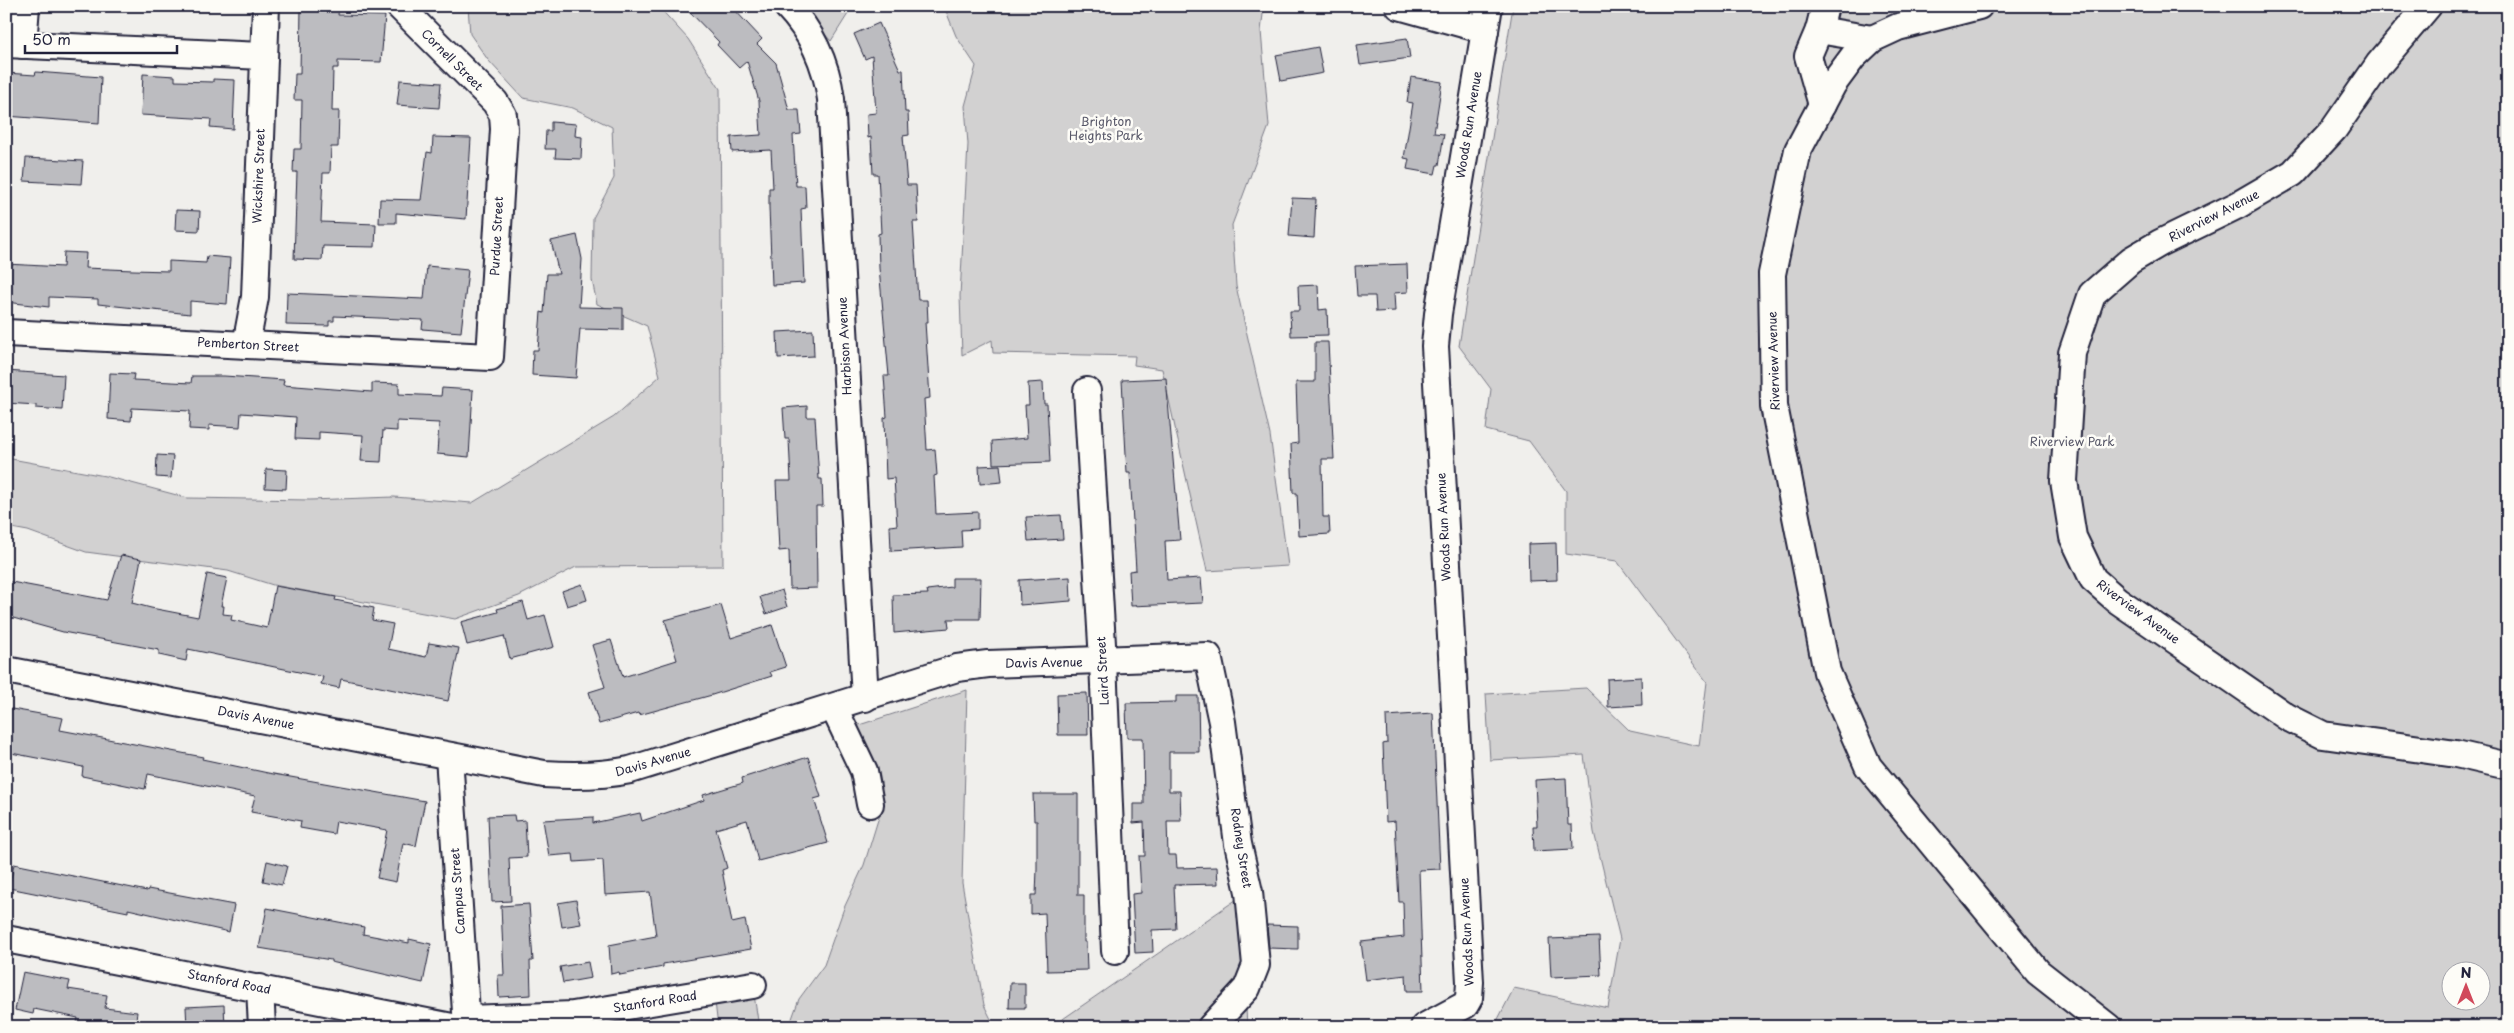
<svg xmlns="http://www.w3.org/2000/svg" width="2514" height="1033" font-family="'Playpen Sans',sans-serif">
  <rect width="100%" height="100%" fill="#f0efec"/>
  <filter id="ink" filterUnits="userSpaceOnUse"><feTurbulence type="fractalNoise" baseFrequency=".02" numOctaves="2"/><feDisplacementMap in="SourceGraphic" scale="10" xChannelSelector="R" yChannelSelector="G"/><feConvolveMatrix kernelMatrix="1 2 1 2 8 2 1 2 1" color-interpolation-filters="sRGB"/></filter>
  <g filter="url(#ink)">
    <g fill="#d2d1d1" stroke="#7a7a86" fill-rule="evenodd">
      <polygon points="468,6 658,6 688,39 720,89 723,566 576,567 519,596 455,619 273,585 228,571 86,552 28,531 6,527 6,458 105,476 188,498 310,500 394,497 472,503 614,417 660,376 647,326 597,304 592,280 593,218 614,178 612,127 573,108 523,98 488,60 470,34"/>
      <polygon points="799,6 853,6 831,41"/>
      <polygon points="944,6 1264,6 1261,31 1269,126 1232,225 1236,286 1270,435 1288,566 1207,571 1162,369 1134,365 1135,356 993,353 992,340 962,355 960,296 968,144 965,106 976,66 956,36"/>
      <path d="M1513 6H2508V1027H1494L1514 988 1608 1008 1620 939 1594 832 1584 755 1490 760 1486 694 1586 688 1630 731 1699 746 1707 682 1617 561 1566 554V491L1529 441 1486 430 1491 389 1459 346ZM2452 970H2482V1000H2452Z"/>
      <polygon points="967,690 962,883 984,1005 995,1027 789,1027 799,999 824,965 844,908 864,865 881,810 853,727"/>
      <polygon points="1240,897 1247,1027 1049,1027 1057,1023"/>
      <polygon points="754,995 759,1027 718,1027 715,1002"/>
    </g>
    <g fill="#bcbcc0" stroke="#22223b">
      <polygon points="301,6 339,6 338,15 385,16 381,62 338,61 338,68 333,68 332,111 339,111 338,147 331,147 330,173 323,173 321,222 376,224 375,247 323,246 322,260 294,259 297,172 293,172 294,149 301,149 302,100 294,100 295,74 300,74"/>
      <polygon points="684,6 731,6 762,39 757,44 776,63 789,110 799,110 801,134 793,135 796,186 805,186 806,208 801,209 804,283 772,285 769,207 769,188 773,188 771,150 732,152 731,137 761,135 759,101 747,61 739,68 717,45 719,42"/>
      <polygon points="879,23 900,70 903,70 905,112 908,112 909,135 903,136 907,185 916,185 918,222 913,222 918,300 927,300 928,322 925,322 930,398 924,399 927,450 935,449 937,475 934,476 936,514 978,512 978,529 961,530 962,547 891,551 890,526 897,525 894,478 886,479 884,418 887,417 884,376 889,376 879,268 878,234 881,233 878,174 873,174 871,137 868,138 867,114 876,113 872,56 865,59 854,34"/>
      <polygon points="1407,38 1410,58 1360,65 1357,45"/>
      <polygon points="1318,47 1323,73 1281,81 1276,55"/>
      <polygon points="36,72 101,77 99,123 6,116 6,73 35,75"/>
      <polygon points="143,74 175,76 175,81 213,82 213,79 235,80 233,129 210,127 211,119 141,115"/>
      <polygon points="1411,77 1442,82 1434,133 1444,134 1439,165 1437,165 1435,174 1407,169 1409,159 1404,158 1413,103 1407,102"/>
      <polygon points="400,80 441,83 439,108 397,105"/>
      <polygon points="551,122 576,124 575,136 582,137 581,159 555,158 556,149 545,149 546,131 551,131"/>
      <polygon points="433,137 471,138 466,219 396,213 396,223 379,223 380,199 421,200 427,152 432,153"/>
      <polygon points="26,158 83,161 81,184 24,181"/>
      <polygon points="1292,198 1316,199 1314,238 1289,236"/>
      <polygon points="176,210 200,211 199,231 175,230"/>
      <polygon points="577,235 582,259 579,307 623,308 623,330 580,329 576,378 532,375 533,350 538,350 541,312 544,313 547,274 559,274 551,241"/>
      <polygon points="64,252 86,253 85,268 133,270 169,271 169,261 206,263 207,256 230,258 227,304 190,301 190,314 98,304 98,299 49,297 49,307 6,302 6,264 63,267"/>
      <polygon points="1407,264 1408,292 1394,293 1395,311 1376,312 1375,296 1357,296 1355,266"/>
      <polygon points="427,266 468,270 461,332 422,329 423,320 334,316 334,321 329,321 329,326 286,325 287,293 424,299"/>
      <polygon points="1318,285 1319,310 1327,309 1328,335 1291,336 1290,311 1299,311 1298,286"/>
      <polygon points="813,330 814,356 778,358 777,332"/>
      <polygon points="1315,342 1328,342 1334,459 1322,459 1323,517 1329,517 1330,534 1299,536 1297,493 1293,493 1291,444 1298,443 1296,382 1315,382"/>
      <polygon points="6,371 64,375 62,410 36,408 36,405 6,403"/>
      <polygon points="110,373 134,374 133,380 191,383 192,376 224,376 284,380 283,385 372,392 372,383 399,384 399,394 441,396 442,388 473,390 469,457 437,454 439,423 397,421 397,431 383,430 381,462 361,461 363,435 319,432 319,440 295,439 296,417 241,413 240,427 209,425 209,430 189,429 190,411 132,408 131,421 108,419"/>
      <polygon points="1166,378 1180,540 1165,541 1167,580 1201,578 1203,603 1131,606 1129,571 1136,570 1130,473 1127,473 1122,380"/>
      <polygon points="1043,382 1044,404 1047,404 1050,462 993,464 992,441 1027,438 1025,405 1029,405 1028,383"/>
      <polygon points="807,406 807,417 815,417 819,479 822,479 823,506 816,506 817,588 790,589 789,550 779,551 776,481 791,481 789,439 785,439 783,408"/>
      <polygon points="157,455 173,456 171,478 156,477"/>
      <polygon points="1000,465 1002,482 980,484 979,466"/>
      <polygon points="266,469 287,470 286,489 265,488"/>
      <polygon points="1061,515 1063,539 1028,541 1026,517"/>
      <polygon points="1556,543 1557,580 1529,581 1528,544"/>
      <polygon points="121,555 141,559 132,603 151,608 198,617 207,574 227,578 221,606 224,606 223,614 232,615 231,620 267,628 275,586 336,597 335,600 374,608 372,620 393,624 388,649 426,657 429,643 459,648 448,701 341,679 339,688 321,684 323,677 188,649 186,661 159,655 159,650 63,632 6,616 6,581 107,600"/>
      <polygon points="1070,577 1071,601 1020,605 1019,580"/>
      <polygon points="952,578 981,578 980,619 948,619 949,628 894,633 893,595 928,594 927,590 952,587"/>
      <polygon points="582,584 587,600 567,606 562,591"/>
      <polygon points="782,590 787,607 766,614 760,597"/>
      <polygon points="523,602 528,620 545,615 554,647 510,659 504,636 467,645 461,622 498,612 497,609"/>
      <polygon points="721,605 731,638 772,625 786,667 770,672 772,676 712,695 639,715 638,713 599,724 589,692 605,687 592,645 611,640 623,677 677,660 665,620"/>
      <polygon points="1641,677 1642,705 1608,707 1607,679"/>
      <polygon points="1087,693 1088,735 1058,735 1057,694"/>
      <polygon points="1176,696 1198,696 1199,752 1169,752 1169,791 1180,791 1181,821 1167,821 1168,855 1176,855 1177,868 1217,867 1218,884 1174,885 1176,929 1152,930 1153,952 1135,953 1132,894 1141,893 1139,856 1145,856 1144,822 1133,823 1133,804 1144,804 1143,738 1127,738 1126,703 1176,702"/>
      <polygon points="6,708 63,718 60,730 203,757 202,759 268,773 425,801 416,846 403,843 396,882 377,878 387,830 336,821 334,834 300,828 301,821 251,812 255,796 148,774 145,789 82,776 83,767 6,752"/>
      <polygon points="1433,713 1440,869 1419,870 1423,991 1407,991 1406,975 1366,980 1361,942 1404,937 1403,902 1399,902 1395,821 1386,822 1383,744 1387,743 1386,716"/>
      <polygon points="808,757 821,797 814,799 828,843 758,861 747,820 716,829 727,868 722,870 732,923 745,920 751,949 663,964 663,967 620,975 619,972 611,974 609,945 656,936 650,892 605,895 603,860 574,862 573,854 549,856 543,820 593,817 593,823 640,813 642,821 704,800 703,795 743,783 742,778"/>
      <polygon points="1566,778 1568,825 1572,825 1573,849 1534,851 1533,826 1537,826 1535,780"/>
      <polygon points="1033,794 1078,794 1078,895 1084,895 1084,942 1086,942 1087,970 1047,971 1045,913 1031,914 1031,895 1036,895 1037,869 1037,821 1034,821"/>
      <polygon points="514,815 515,821 525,820 527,857 509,858 511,901 492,902 488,816"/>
      <polygon points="267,861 287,866 282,885 263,881"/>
      <polygon points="14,864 147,891 148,889 234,905 229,932 128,909 128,912 9,888"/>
      <polygon points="576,900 581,924 562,927 558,903"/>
      <polygon points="529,904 533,961 530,961 531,995 499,997 498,975 504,975 501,906"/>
      <polygon points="267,908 364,927 363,934 409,943 409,939 431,944 423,983 331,962 331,960 259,948"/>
      <polygon points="1267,925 1298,926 1298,949 1269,948"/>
      <polygon points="1599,937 1601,975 1551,977 1549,939"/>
      <polygon points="588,962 591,978 563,983 560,967"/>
      <polygon points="23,972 70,981 68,989 107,995 105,1008 137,1012 135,1027 76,1027 78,1018 34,1009 33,1014 15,1010"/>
      <polygon points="1010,983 1025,983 1025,1008 1009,1008"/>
      <polygon points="224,1005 225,1027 187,1027 186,1007"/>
    </g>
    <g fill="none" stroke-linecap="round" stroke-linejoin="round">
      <defs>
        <g id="minor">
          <path d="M787 6C813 33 826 63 831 99L865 698"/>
          <polyline points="1399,6 1485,30"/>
          <polyline points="1979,6 1898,27 1872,39 1853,57 1833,84 1798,150 1772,274 1774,406 1827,672 1868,766 2038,972 2108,1027"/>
          <polyline points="2428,6 2379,64 2334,129 2293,173 2238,205 2160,243 2131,260 2092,294 2072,353 2064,481 2073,537 2093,579 2117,600 2287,717 2323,735 2456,754 2508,766"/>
          <polyline points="1819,30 1872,39"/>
          <polyline points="6,44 264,56"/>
          <polyline points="23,45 26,6"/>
          <polyline points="1822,105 1808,56 1819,30 1825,6"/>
          <polyline points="6,333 490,357 504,129 503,115 495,102 399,6"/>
          <polyline points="246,345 255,297 266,6"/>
          <polyline points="1087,391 1103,661 1115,951"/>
          <path d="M6 670 544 774C574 776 601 776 630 770L957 668 988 664 1208 656 1222 722 1238 844 1249 892 1256 965 1247 988 1211 1027"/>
          <polyline points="834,708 864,771 870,804"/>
          <polyline points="449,756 467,1027"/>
          <polyline points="6,939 452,1027"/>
          <polyline points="260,988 262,1027"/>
          <polyline points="467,1019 573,1015 753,985"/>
          <polyline points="1424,1027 1465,1005 1469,998 1470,982 1435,346 1438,314 1489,6"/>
        </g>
      </defs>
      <use href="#minor" stroke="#22223b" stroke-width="30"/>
      <use href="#minor" stroke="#fdfcf7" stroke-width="26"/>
    </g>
  </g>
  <g text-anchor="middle" stroke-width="5" stroke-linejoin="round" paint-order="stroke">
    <g font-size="12" fill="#22223b" stroke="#fdfcf7">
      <text transform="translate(452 60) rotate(45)" y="4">Cornell Street</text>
      <text transform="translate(1469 125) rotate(-81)" y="4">Woods Run Avenue</text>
      <text transform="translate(259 176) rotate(-88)" y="4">Wickshire Street</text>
      <text transform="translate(2214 216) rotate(-27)" y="4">Riverview Avenue</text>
      <text transform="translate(497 236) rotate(-87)" y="4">Purdue Street</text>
      <text transform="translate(248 345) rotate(3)" y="4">Pemberton Street</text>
      <text transform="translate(845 346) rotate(-93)" y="4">Harbison Avenue</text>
      <text transform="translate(1774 361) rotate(-92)" y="4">Riverview Avenue</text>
      <text transform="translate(1444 527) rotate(-93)" y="4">Woods Run Avenue</text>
      <text transform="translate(2138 612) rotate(36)" y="4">Riverview Avenue</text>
      <text transform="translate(1044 663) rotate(-1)" y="4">Davis Avenue</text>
      <text transform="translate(1103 671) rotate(-93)" y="4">Laird Street</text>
      <text transform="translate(256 718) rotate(11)" y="4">Davis Avenue</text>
      <text transform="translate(653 762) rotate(-16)" y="4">Davis Avenue</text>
      <text transform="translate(1241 848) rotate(81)" y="4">Rodney Street</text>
      <text transform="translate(458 891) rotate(-94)" y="4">Campus Street</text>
      <text transform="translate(1467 932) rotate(-93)" y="4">Woods Run Avenue</text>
      <text transform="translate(229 982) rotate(11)" y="4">Stanford Road</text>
      <text transform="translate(655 1002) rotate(-9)" y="4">Stanford Road</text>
    </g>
    <g font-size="12" fill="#575768" stroke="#fdfcf7">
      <text x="1106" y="126">Brighton<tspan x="1106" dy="14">Heights Park</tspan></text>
      <text x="2072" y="446">Riverview Park</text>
    </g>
  </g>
  <rect width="2514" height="1033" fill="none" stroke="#fdfcf7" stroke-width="25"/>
  <rect x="12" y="12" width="2489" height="1008" fill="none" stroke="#22223b" stroke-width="2" filter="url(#ink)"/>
  <g transform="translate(2466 986)"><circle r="24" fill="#fdfcf7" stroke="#a5a5ac"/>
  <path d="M0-4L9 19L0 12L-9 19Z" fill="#d1495b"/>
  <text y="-8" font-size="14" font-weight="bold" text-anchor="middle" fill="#22223b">N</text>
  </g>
  <path d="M25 45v8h152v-8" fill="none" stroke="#22223b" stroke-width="2.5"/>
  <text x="32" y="45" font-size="15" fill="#22223b" stroke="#fdfcf7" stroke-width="4" paint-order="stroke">50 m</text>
</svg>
